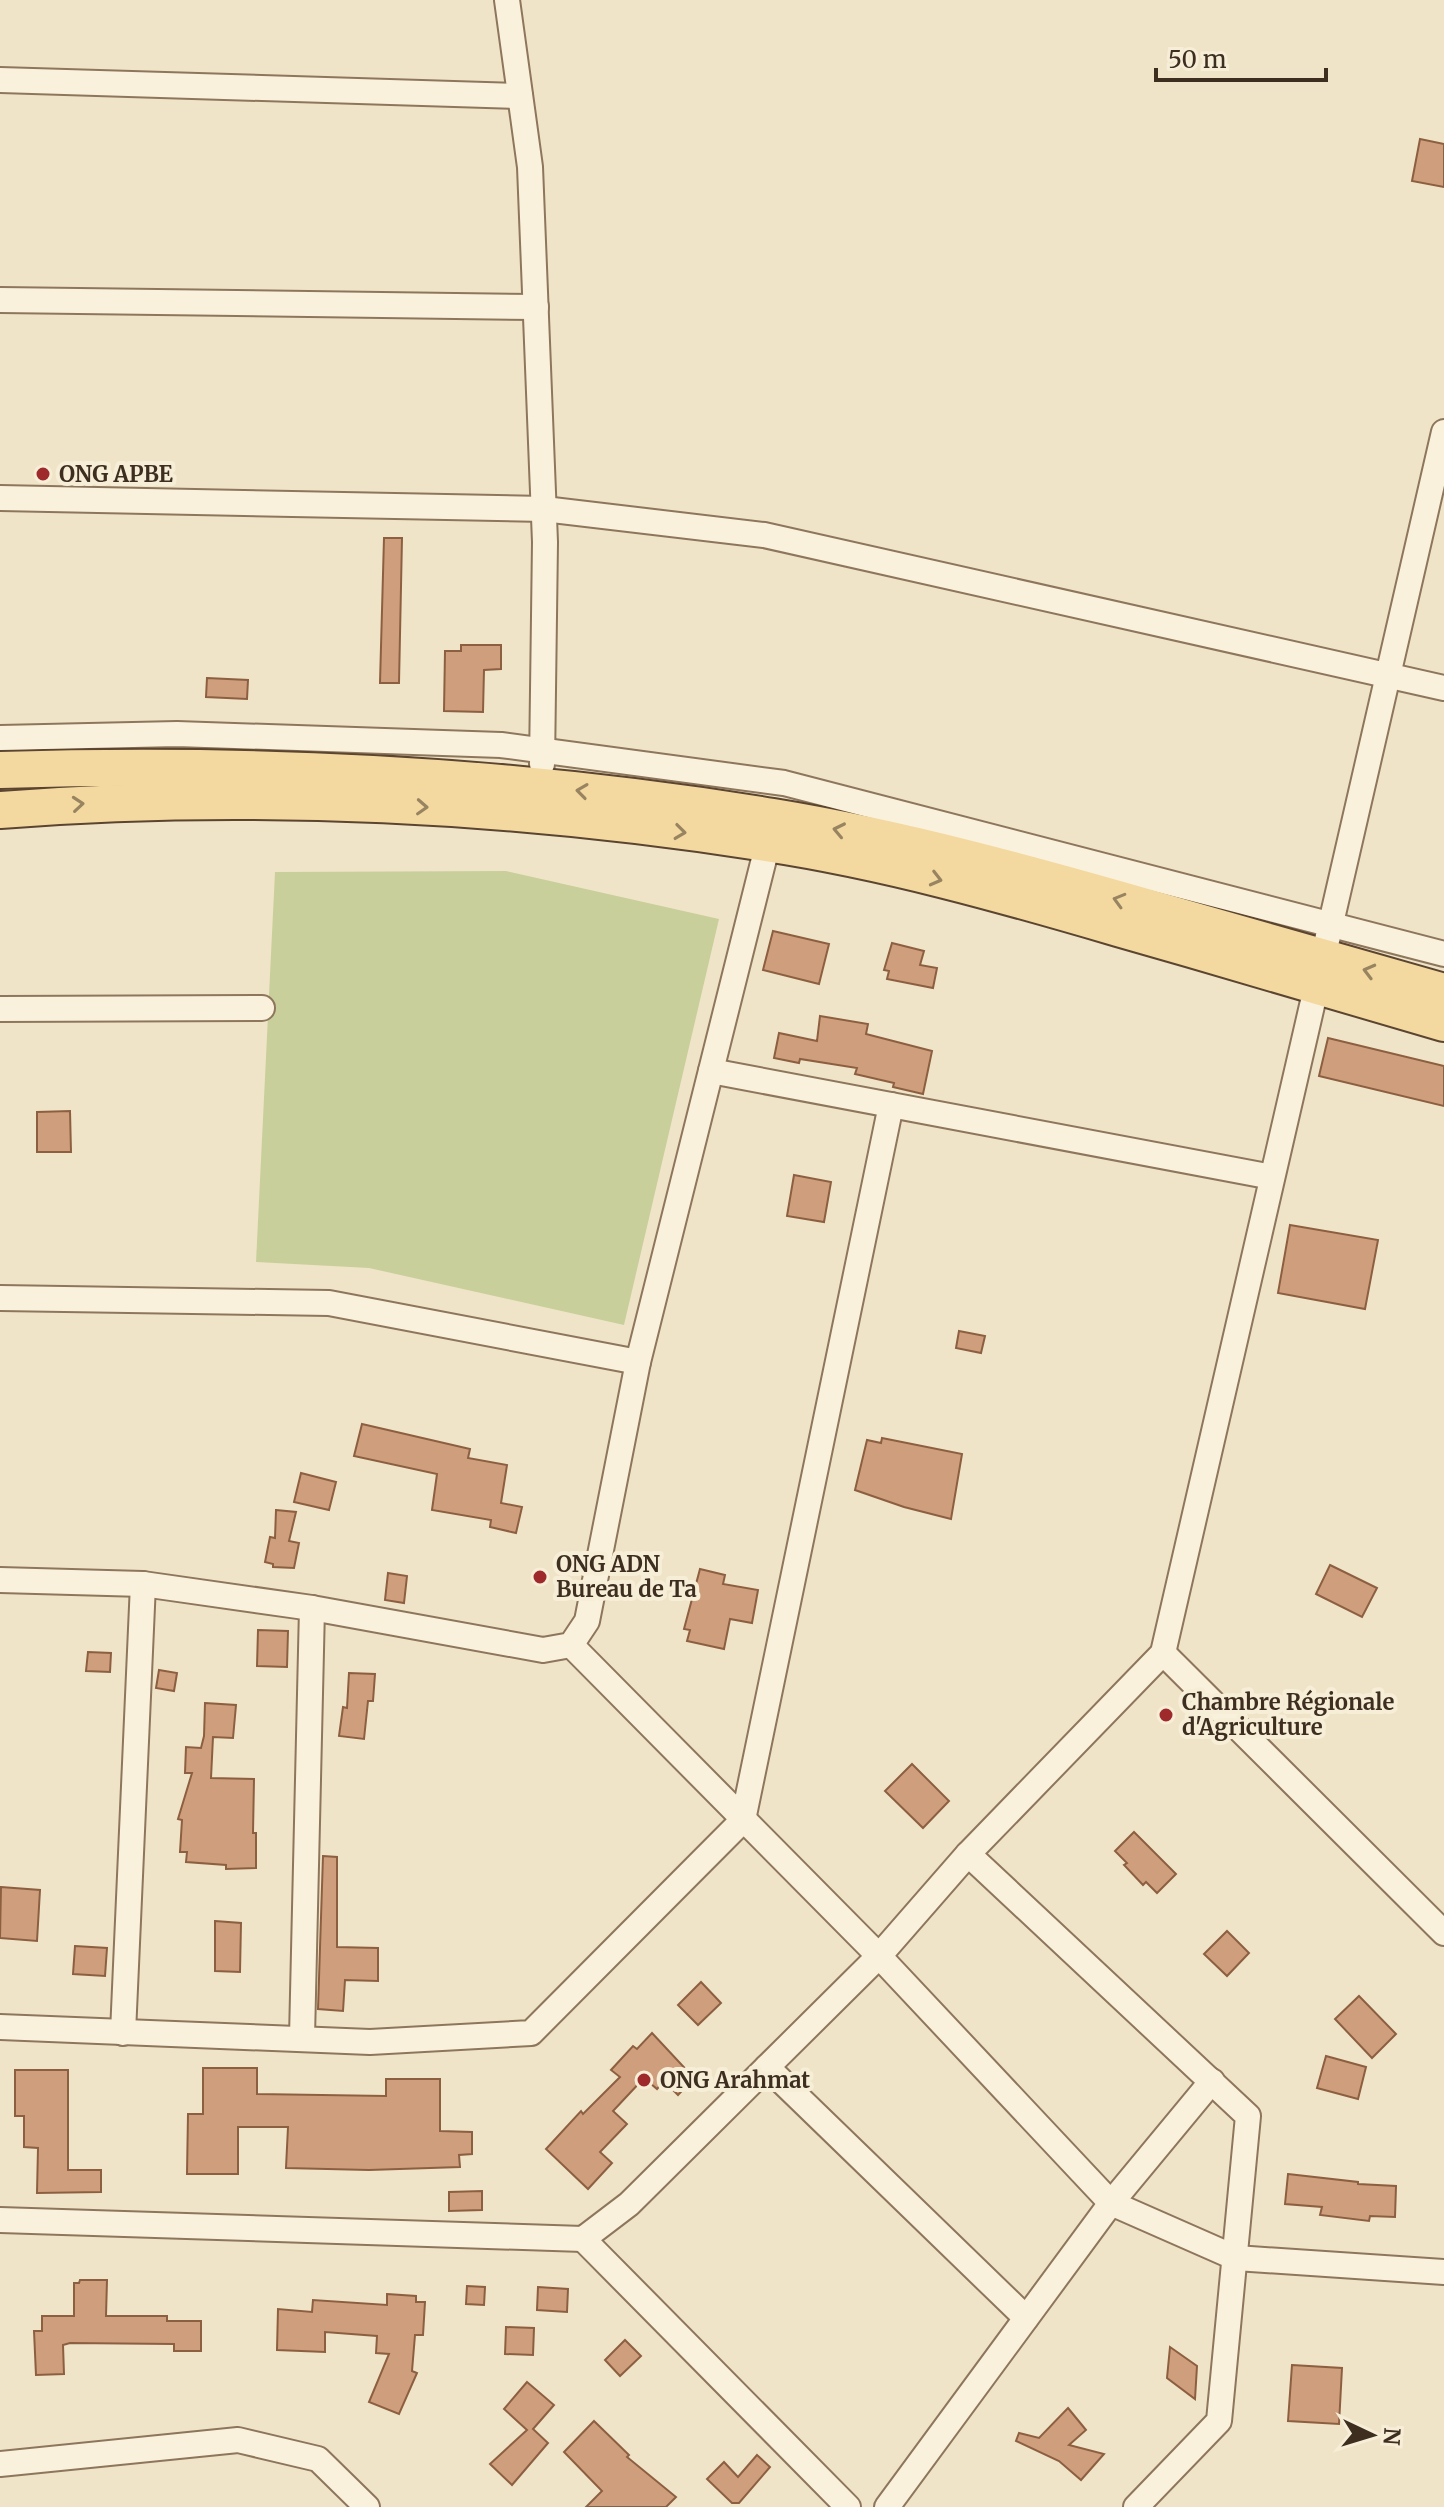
<svg xmlns="http://www.w3.org/2000/svg" width="1444" height="2507" font-family="Merriweather,serif">
  <rect width="100%" height="100%" fill="#f0e4c8"/>
  <polygon fill="#c9cf9b" points="506,871 719,919 624,1325 369,1268 256,1262 275,872"/>
  <g fill="#cf9f7d" stroke="#8d5f41" stroke-width="2">
    <polygon points="1420,139 1444,144 1444,187 1412,181"/>
    <polygon points="384,538 402,538 399,683 380,683"/>
    <polygon points="461,645 501,645 501,669 484,670 483,712 444,711 445,651 461,651"/>
    <polygon points="207,678 248,680 247,699 206,697"/>
    <polygon points="773,931 829,944 819,984 763,970"/>
    <polygon points="892,943 924,951 920,965 937,968 933,988 887,979 889,971 884,970"/>
    <polygon points="820,1016 868,1024 866,1034 932,1051 923,1094 893,1087 894,1083 855,1074 857,1068 800,1059 799,1063 774,1058 779,1033 817,1041"/>
    <polygon points="1328,1038 1444,1066 1444,1106 1319,1076"/>
    <polygon points="70,1111 71,1152 37,1152 37,1112"/>
    <polygon points="794,1175 831,1182 824,1222 787,1216"/>
    <polygon points="1290,1225 1378,1240 1365,1309 1278,1293"/>
    <polygon points="959,1331 985,1336 981,1353 956,1348"/>
    <polygon points="362,1424 470,1449 468,1458 507,1465 501,1503 522,1507 516,1533 490,1527 491,1520 432,1510 437,1474 354,1456"/>
    <polygon points="882,1438 962,1454 951,1519 904,1507 855,1490 867,1440 881,1443"/>
    <polygon points="301,1473 336,1482 329,1510 294,1502"/>
    <polygon points="276,1510 296,1512 289,1541 299,1543 294,1568 273,1567 273,1564 265,1562 270,1537 275,1538"/>
    <polygon points="1330,1565 1377,1588 1362,1617 1316,1594"/>
    <polygon points="700,1569 725,1575 723,1584 758,1590 752,1623 730,1619 724,1649 687,1641 690,1630 684,1629"/>
    <polygon points="388,1573 407,1576 404,1603 385,1600"/>
    <polygon points="258,1630 288,1631 287,1667 257,1666"/>
    <polygon points="88,1652 111,1653 110,1672 86,1671"/>
    <polygon points="159,1670 177,1673 174,1691 156,1688"/>
    <polygon points="349,1673 375,1674 373,1701 368,1701 364,1739 339,1736 343,1707 347,1708"/>
    <polygon points="205,1703 236,1705 233,1738 213,1737 211,1778 254,1779 253,1833 256,1833 256,1868 226,1869 226,1865 186,1862 187,1852 180,1852 182,1820 178,1819 192,1773 185,1773 186,1747 201,1748 204,1736"/>
    <polygon points="912,1764 949,1801 923,1828 885,1791"/>
    <polygon points="1134,1832 1176,1874 1157,1893 1146,1882 1143,1885 1124,1865 1127,1863 1115,1851"/>
    <polygon points="323,1856 337,1857 337,1947 378,1948 378,1981 345,1980 343,2011 318,2009"/>
    <polygon points="1,1887 40,1890 37,1941 0,1938"/>
    <polygon points="215,1921 241,1923 240,1972 215,1971"/>
    <polygon points="1227,1931 1249,1953 1227,1976 1204,1954"/>
    <polygon points="75,1946 107,1948 105,1976 73,1974"/>
    <polygon points="701,1982 721,2003 698,2025 678,2005"/>
    <polygon points="1359,1996 1396,2034 1372,2058 1335,2019"/>
    <polygon points="652,2033 694,2078 678,2095 664,2081 657,2089 644,2078 613,2111 627,2124 600,2152 612,2163 588,2189 546,2149 581,2111 583,2114 620,2077 611,2070 633,2046 637,2049"/>
    <polygon points="1326,2056 1366,2067 1358,2099 1317,2088"/>
    <polygon points="203,2068 257,2068 257,2094 386,2096 386,2079 440,2079 440,2131 472,2132 472,2154 459,2155 460,2167 369,2170 286,2168 288,2127 238,2127 238,2174 187,2174 188,2114 203,2114"/>
    <polygon points="15,2070 68,2070 68,2170 101,2170 101,2192 37,2193 38,2148 24,2147 24,2116 15,2116"/>
    <polygon points="1288,2174 1358,2182 1358,2184 1396,2186 1395,2217 1370,2216 1369,2221 1320,2215 1322,2207 1285,2204"/>
    <polygon points="482,2191 482,2210 449,2211 449,2192"/>
    <polygon points="80,2280 107,2280 106,2316 167,2316 167,2321 201,2321 201,2351 174,2351 174,2344 70,2343 63,2345 64,2374 36,2375 34,2331 42,2331 42,2316 74,2316 74,2283 79,2283"/>
    <polygon points="467,2286 485,2287 484,2305 466,2304"/>
    <polygon points="538,2287 568,2289 567,2312 537,2310"/>
    <polygon points="387,2294 416,2296 416,2302 425,2302 423,2335 415,2335 412,2371 417,2373 399,2414 369,2402 389,2354 376,2353 377,2336 325,2332 325,2352 277,2350 278,2309 312,2312 313,2300 387,2305"/>
    <polygon points="506,2327 534,2328 533,2355 505,2354"/>
    <polygon points="625,2340 641,2356 620,2376 605,2360"/>
    <polygon points="1170,2347 1197,2366 1195,2399 1167,2378"/>
    <polygon points="1292,2365 1342,2368 1339,2424 1288,2421"/>
    <polygon points="527,2382 554,2405 533,2429 548,2443 512,2485 490,2464 527,2430 504,2409"/>
    <polygon points="1068,2408 1086,2430 1069,2445 1104,2454 1081,2480 1059,2461 1016,2441 1019,2433 1039,2438"/>
    <polygon points="594,2421 629,2455 627,2457 676,2497 666,2507 586,2507 602,2491 564,2452"/>
    <polygon points="757,2455 770,2467 739,2503 732,2503 707,2479 724,2462 738,2477"/>
  </g>
  <g fill="none" stroke-linecap="round" stroke-linejoin="round">
    <defs>
      <g id="street">
        <polyline points="507,0 530,167 545,542 542,764"/>
        <polyline points="0,80 520,96"/>
        <polyline points="0,300 536,307"/>
        <polyline points="0,498 544,509 764,535 1444,688"/>
        <polyline points="0,738 177,734 501,745 784,783 1444,954"/>
        <polyline points="0,1009 262,1008"/>
        <polyline points="711,1071 1272,1177"/>
        <polyline points="0,1298 329,1303 638,1362"/>
        <polyline points="0,1580 143,1584 312,1608 543,1650 571,1645 587,1621 638,1362 771,831"/>
        <polyline points="571,1645 879,1956 1111,2203 1236,2258 1444,2272"/>
        <polyline points="1163,1653 1444,1933"/>
        <polyline points="968,1854 1248,2116 1219,2421 1136,2507"/>
        <polyline points="0,2027 370,2042 531,2033 743,1820 891,1105"/>
        <polyline points="123,2033 143,1584"/>
        <polyline points="302,2037 312,1608"/>
        <polyline points="767,2067 1026,2318"/>
        <polyline points="0,2220 583,2239 629,2204 879,1956 968,1854 1163,1653 1444,432"/>
        <polyline points="583,2239 848,2507"/>
        <polyline points="0,2464 238,2440 318,2459 367,2507"/>
        <polyline points="887,2507 1111,2203 1212,2081"/>
      </g>
      <g id="primary">
        <path d="M0 770C258 762 518 775 773 817 901 838 1028 873 1153 909 1250 937 1347 965 1444 992"/>
        <path d="M0 810C252 790 516 804 766 843 885 861 1002 894 1118 928 1227 959 1336 991 1444 1023"/>
      </g>
    </defs>
    <use href="#street" stroke="#8d765c" stroke-width="28"/>
    <use href="#primary" stroke="#5b4430" stroke-width="40"/>
    <use href="#street" stroke="#faf1dc" stroke-width="24"/>
    <use href="#primary" stroke="#f3d9a0" stroke-width="36"/>
  </g>
  <defs><path id="oneway-chevron" d="M-2-3.5L2.5 0L-2 3.5" fill="none" stroke-width="1.6" stroke-linecap="round" stroke-linejoin="round" transform="scale(2)"/></defs>
  <g stroke="#988460">
    <use href="#oneway-chevron" transform="translate(582 791) rotate(-172)"/>
    <use href="#oneway-chevron" transform="translate(78 804) rotate(-5)"/>
    <use href="#oneway-chevron" transform="translate(422 807) rotate(3)"/>
    <use href="#oneway-chevron" transform="translate(839 830) rotate(-168)"/>
    <use href="#oneway-chevron" transform="translate(680 832) rotate(7)"/>
    <use href="#oneway-chevron" transform="translate(936 879) rotate(14)"/>
    <use href="#oneway-chevron" transform="translate(1119 900) rotate(-164)"/>
    <use href="#oneway-chevron" transform="translate(1369 971) rotate(-165)"/>
  </g>
  <g fill="#9e2a2b" stroke="#f7eed8" stroke-width="3">
    <circle cx="43" cy="474" r="8"/>
    <circle cx="540" cy="1577" r="8"/>
    <circle cx="1166" cy="1715" r="8"/>
    <circle cx="644" cy="2080" r="8"/>
  </g>
  <g text-anchor="middle" stroke-width="8" stroke-linejoin="round" paint-order="stroke">
    <g font-size="22" font-weight="bold" fill="#3d2e20" stroke="#f7eed8" text-anchor="start">
      <text x="59" y="482">ONG APBE</text>
      <text x="556" y="1572">ONG ADN<tspan x="556" dy="25">Bureau de Ta</tspan></text>
      <text x="1182" y="1710">Chambre Régionale<tspan x="1182" dy="25">d'Agriculture</tspan></text>
      <text x="660" y="2088">ONG Arahmat</text>
    </g>
  </g>
  <g transform="translate(1372 2435) rotate(94)" stroke="#f7eed8" stroke-width="6" paint-order="stroke">
  <path d="M0-6L14 30L0 20L-14 30Z" fill="#3d2e20"/>
  <text y="-12" font-size="22" font-weight="bold" text-anchor="middle" fill="#3d2e20">N</text>
  </g>
  <path d="M1156 68v12h170v-12" fill="none" stroke="#3d2e20" stroke-width="4"/>
  <text x="1168" y="68" font-size="24" fill="#3d2e20" stroke="#f7eed8" stroke-width="6" paint-order="stroke">50 m</text>
</svg>
